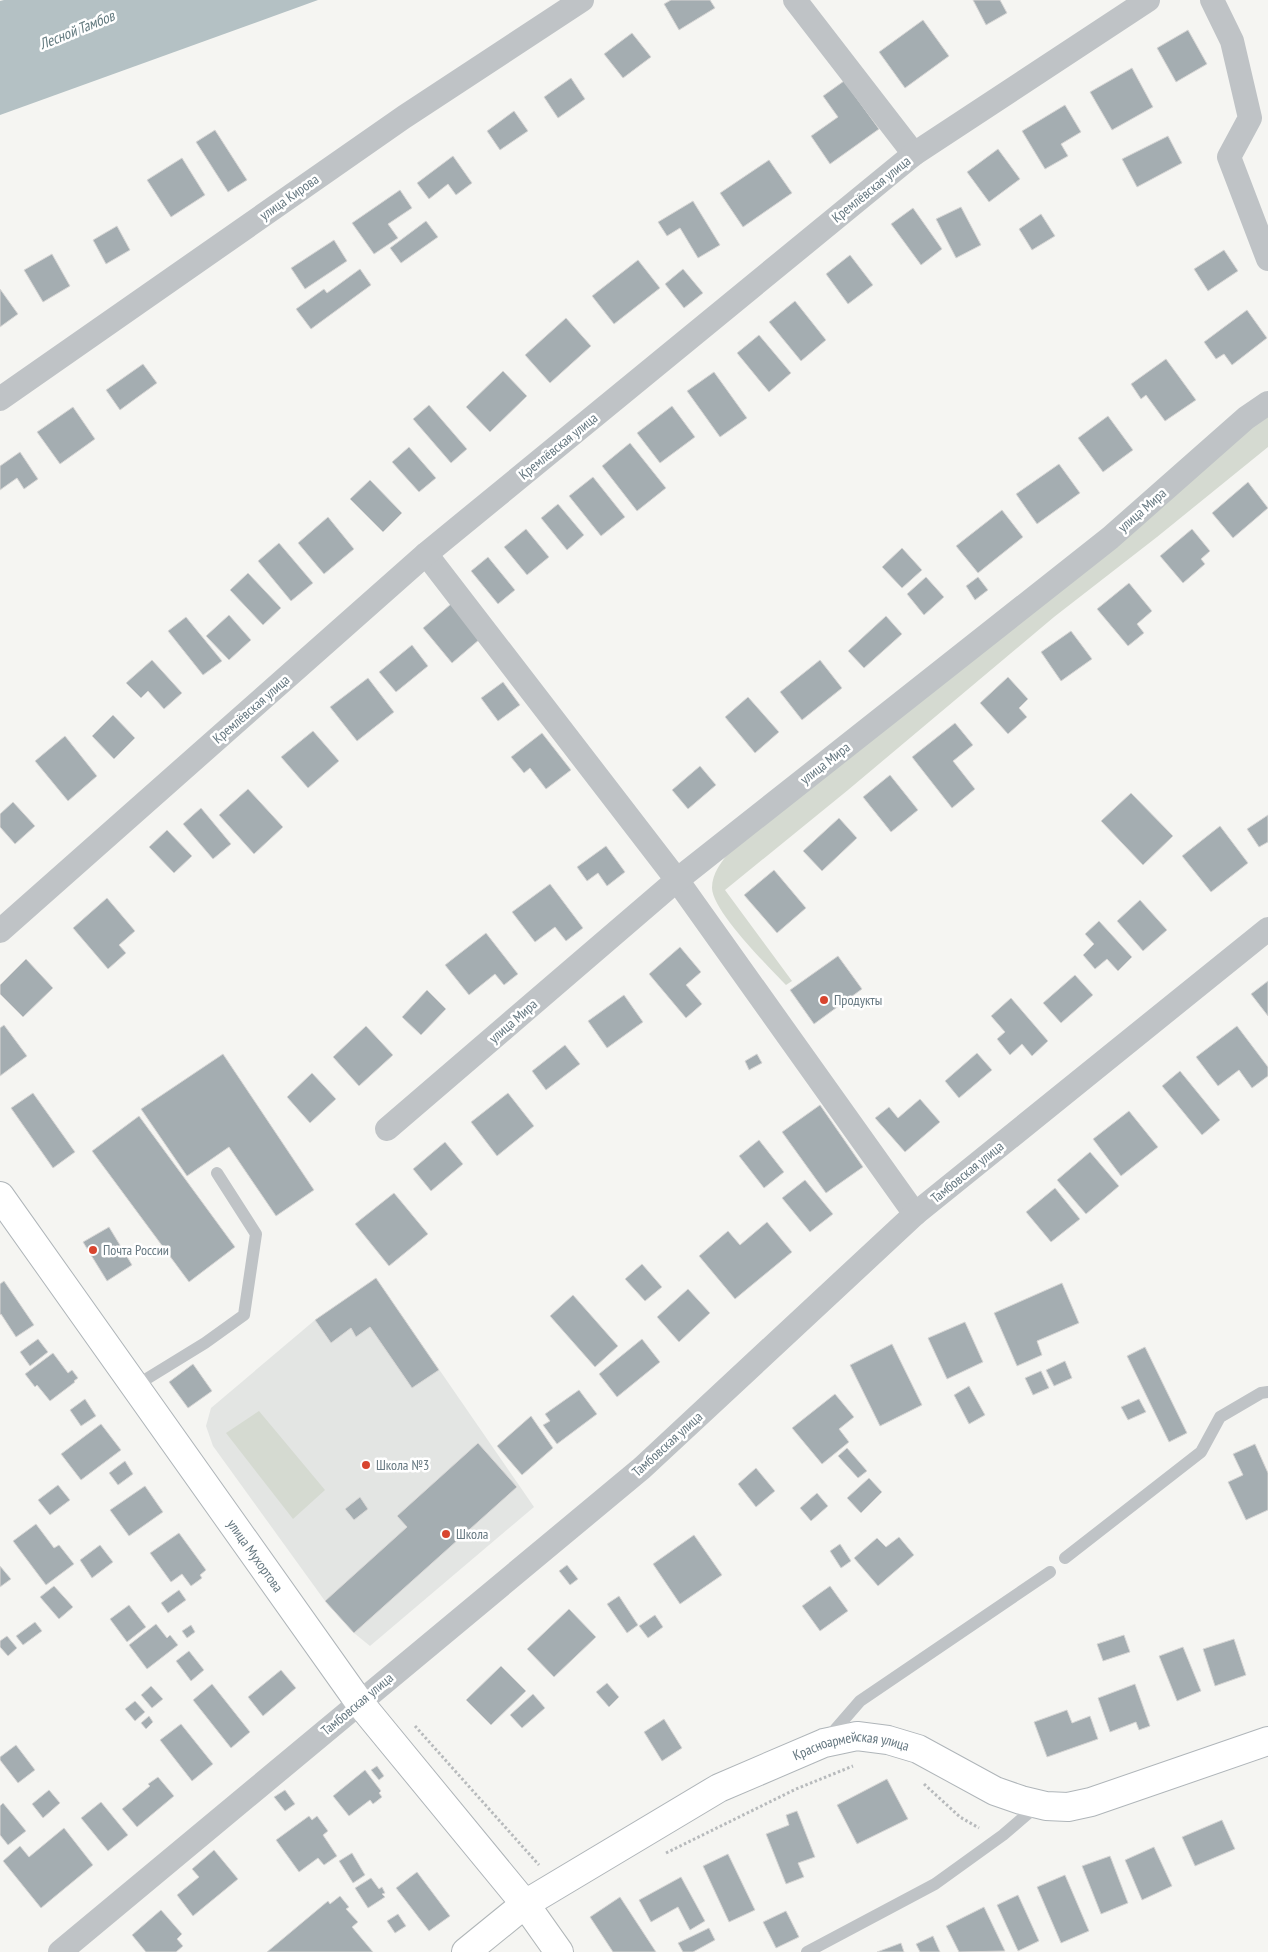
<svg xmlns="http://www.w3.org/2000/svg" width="1268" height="1952" font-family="'PT Sans Narrow',sans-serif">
  <rect width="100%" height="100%" fill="#f5f5f2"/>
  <polygon fill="#e3e5e3" points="376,1278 534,1507 370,1646 354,1633 325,1601 213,1446 206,1426 211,1408 315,1320"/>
  <g fill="#d5dad1">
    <path d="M1268 412V447L1157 537 1054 617 848 790 725 890 792 981 786 985C768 966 713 912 712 888 712 873 722 861 731 850Z"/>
    <polygon points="259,1411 325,1490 293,1519 226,1433"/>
  </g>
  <polygon fill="#b4c1c4" points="4,0 318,0 0,115 0,1"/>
  <g fill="#a4adb1" stroke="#d7d6d5">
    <polygon points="671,0 710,0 715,8 679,30 664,4"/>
    <polygon points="973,0 1000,0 1007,13 986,25"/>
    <polygon points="923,20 949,56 905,88 879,52"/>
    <polygon points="1188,30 1207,64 1176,82 1157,48"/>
    <polygon points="632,33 651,57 623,78 604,54"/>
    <polygon points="1132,68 1153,107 1112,130 1090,92"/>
    <polygon points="571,78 585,99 558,118 544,97"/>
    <polygon points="844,81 879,129 830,164 811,136 838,117 823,96"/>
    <polygon points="1065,105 1081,132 1061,144 1068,156 1045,169 1022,131"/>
    <polygon points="514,111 528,131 500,150 487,131"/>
    <polygon points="215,130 247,180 228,192 196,142"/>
    <polygon points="1168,136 1182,163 1137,187 1122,159"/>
    <polygon points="998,149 1020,179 989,202 967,172"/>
    <polygon points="453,156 472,183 456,195 448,184 429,199 417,183"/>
    <polygon points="182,158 205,195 171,217 147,180"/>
    <polygon points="769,160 792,193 743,227 720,193"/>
    <polygon points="400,190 412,208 388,224 398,238 374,254 352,223"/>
    <polygon points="693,201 720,245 698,258 680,228 667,236 658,222"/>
    <polygon points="961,207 981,245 956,258 936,219"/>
    <polygon points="913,208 942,249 921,265 891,224"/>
    <polygon points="1041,214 1055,236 1032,250 1019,229"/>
    <polygon points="426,221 438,237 401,263 390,248"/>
    <polygon points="117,226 130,250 106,264 93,240"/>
    <polygon points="334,240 347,261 305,289 291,268"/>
    <polygon points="1224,250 1238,271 1208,291 1194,269"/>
    <polygon points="52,254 70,286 43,302 24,270"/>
    <polygon points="850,255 873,285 848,304 826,274"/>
    <polygon points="638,260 660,288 614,324 592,296"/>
    <polygon points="360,269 371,285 311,329 296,309 324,289 327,293"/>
    <polygon points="683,269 703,293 684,308 665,284"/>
    <polygon points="0,289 18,314 0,327"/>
    <polygon points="795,301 826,340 801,361 769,322"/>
    <polygon points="1247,310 1267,338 1232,365 1224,354 1216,359 1204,342"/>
    <polygon points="566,318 591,346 550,383 525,355"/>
    <polygon points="759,335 791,373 769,392 737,353"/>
    <polygon points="1166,359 1196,400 1165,421 1146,395 1141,399 1131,384"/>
    <polygon points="143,364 157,383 120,410 106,390"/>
    <polygon points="503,371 527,396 490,432 466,407"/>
    <polygon points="714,372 747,418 720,437 687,391"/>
    <polygon points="429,405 467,449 451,463 413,419"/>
    <polygon points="672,406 695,437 660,463 637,433"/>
    <polygon points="73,407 95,439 60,464 37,432"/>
    <polygon points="1108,416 1133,450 1103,472 1078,438"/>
    <polygon points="630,443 666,488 637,511 602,466"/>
    <polygon points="409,447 436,478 419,492 392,462"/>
    <polygon points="20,452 38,479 24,489 17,478 0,490 0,466"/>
    <polygon points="1059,464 1080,493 1037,524 1016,494"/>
    <polygon points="593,477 625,517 601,536 569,496"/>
    <polygon points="370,480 402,513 383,532 350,499"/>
    <polygon points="1248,482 1268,508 1233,538 1212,513"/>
    <polygon points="558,504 584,535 567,550 541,518"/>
    <polygon points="1002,510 1023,537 978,573 956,546"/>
    <polygon points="328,517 354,549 324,574 298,543"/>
    <polygon points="526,529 549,557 527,575 504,547"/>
    <polygon points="1192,529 1210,551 1201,559 1205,564 1183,583 1160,556"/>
    <polygon points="279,543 313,583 291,601 258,561"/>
    <polygon points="902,548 922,570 902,588 882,567"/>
    <polygon points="488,557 515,590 498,604 471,571"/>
    <polygon points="248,573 281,608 263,625 230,590"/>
    <polygon points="926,577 944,597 924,615 907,594"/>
    <polygon points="978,577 988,590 975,600 966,586"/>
    <polygon points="1129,583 1152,611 1137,624 1144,633 1128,646 1097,609"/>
    <polygon points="451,604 480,639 452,663 423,628"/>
    <polygon points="229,615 251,640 229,660 206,636"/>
    <polygon points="886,616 902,634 864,668 848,651"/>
    <polygon points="186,617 222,661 203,675 168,631"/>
    <polygon points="1071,631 1092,659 1061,681 1041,652"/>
    <polygon points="412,645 428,666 396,692 379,672"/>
    <polygon points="152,660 182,693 164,709 148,691 141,698 126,683"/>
    <polygon points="820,660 842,688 802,720 780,692"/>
    <polygon points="1008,677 1028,699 1019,708 1027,717 1008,734 980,703"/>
    <polygon points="368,678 394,712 357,741 330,707"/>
    <polygon points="503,682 520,705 498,721 481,698"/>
    <polygon points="748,697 779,732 755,753 725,717"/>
    <polygon points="113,715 135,738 114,759 92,736"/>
    <polygon points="955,723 973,745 953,761 975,789 952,808 912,757"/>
    <polygon points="313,731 339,761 308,788 281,757"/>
    <polygon points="542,733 571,770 546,789 530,768 524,773 511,757"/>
    <polygon points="65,736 97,776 68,801 35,761"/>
    <polygon points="700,766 716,785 688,809 672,790"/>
    <polygon points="890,775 918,810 891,832 863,797"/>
    <polygon points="248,789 283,827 254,854 219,815"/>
    <polygon points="1131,793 1173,836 1143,865 1101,821"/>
    <polygon points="13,802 35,826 15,844 0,827 0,814"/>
    <polygon points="201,808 231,844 213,859 183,824"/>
    <polygon points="1268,815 1268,842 1259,847 1247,829"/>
    <polygon points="839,818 857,838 822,871 803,851"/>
    <polygon points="1220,826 1248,863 1211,892 1182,856"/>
    <polygon points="167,830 192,856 174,873 149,847"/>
    <polygon points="606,846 625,872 607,886 598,873 587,881 577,867"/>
    <polygon points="774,870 806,908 777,933 744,895"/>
    <polygon points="550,884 583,928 566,941 555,927 535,942 512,912"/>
    <polygon points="107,898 135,931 119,945 126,953 108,969 73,928"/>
    <polygon points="1140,900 1167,930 1143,951 1117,921"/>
    <polygon points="1099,921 1132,957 1118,971 1107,959 1095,969 1083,955 1094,944 1085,934"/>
    <polygon points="486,933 518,974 504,985 495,974 469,995 445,965"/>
    <polygon points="680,947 701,972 686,985 702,1004 686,1018 649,974"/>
    <polygon points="838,956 862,989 814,1024 790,990"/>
    <polygon points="26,959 53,988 23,1017 0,994 0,985"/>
    <polygon points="1075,975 1093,995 1061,1023 1043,1003"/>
    <polygon points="1268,981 1268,1016 1251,994"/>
    <polygon points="427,990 446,1009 421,1035 402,1017"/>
    <polygon points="624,995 643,1022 607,1048 588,1021"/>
    <polygon points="1011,998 1048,1041 1032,1056 1022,1044 1010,1055 997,1039 1005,1032 991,1016"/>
    <polygon points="4,1025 27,1056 0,1076 0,1028"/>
    <polygon points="366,1026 393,1055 359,1086 333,1057"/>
    <polygon points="1237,1026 1268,1067 1268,1076 1252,1088 1239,1070 1218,1086 1196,1057"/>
    <polygon points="565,1045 580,1064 546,1090 532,1071"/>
    <polygon points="977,1053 992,1070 959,1098 945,1081"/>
    <polygon points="223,1054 314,1190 276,1216 229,1147 187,1176 141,1109"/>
    <polygon points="757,1054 762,1063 749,1070 745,1061"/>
    <polygon points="1180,1071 1220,1120 1202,1135 1162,1086"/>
    <polygon points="312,1073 336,1099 310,1123 287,1097"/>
    <polygon points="33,1093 75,1152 53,1168 11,1108"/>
    <polygon points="508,1093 534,1126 497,1156 471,1122"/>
    <polygon points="920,1099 940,1122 905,1152 875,1118 889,1107 898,1118"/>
    <polygon points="820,1105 863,1167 826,1193 782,1132"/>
    <polygon points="1129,1111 1158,1147 1121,1176 1093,1139"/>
    <polygon points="139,1116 235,1247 189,1282 92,1151"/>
    <polygon points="759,1140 784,1172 764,1188 739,1156"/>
    <polygon points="445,1142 463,1164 431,1191 413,1169"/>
    <polygon points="1090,1152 1119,1186 1086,1214 1057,1180"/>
    <polygon points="805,1180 833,1214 810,1232 782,1198"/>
    <polygon points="1055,1188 1080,1219 1051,1242 1026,1212"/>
    <polygon points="394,1193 428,1234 389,1266 355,1224"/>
    <polygon points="767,1222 792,1252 735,1299 699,1256 728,1231 740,1245"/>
    <polygon points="109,1227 132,1265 107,1281 83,1242"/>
    <polygon points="642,1264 662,1287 645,1301 625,1279"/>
    <polygon points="376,1278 439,1370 412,1388 370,1327 356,1337 351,1328 331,1343 315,1320"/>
    <polygon points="4,1281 34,1325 16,1337 1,1314 0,1315 0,1284"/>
    <polygon points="1062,1283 1079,1323 1037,1341 1042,1355 1017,1366 994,1313"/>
    <polygon points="688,1289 710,1313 679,1342 657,1317"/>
    <polygon points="573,1295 618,1346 595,1367 550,1316"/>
    <polygon points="965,1322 983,1362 947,1379 928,1338"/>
    <polygon points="38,1339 48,1352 30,1366 20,1352"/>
    <polygon points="642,1339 660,1362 617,1397 599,1374"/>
    <polygon points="892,1344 922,1405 880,1426 850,1365"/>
    <polygon points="1145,1347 1187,1433 1169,1442 1127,1356"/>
    <polygon points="53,1353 68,1373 72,1370 78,1378 74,1381 75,1382 50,1401 37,1385 35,1387 25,1374"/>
    <polygon points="1065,1361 1072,1378 1054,1386 1046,1370"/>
    <polygon points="193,1364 212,1391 188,1408 169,1382"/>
    <polygon points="1041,1371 1049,1388 1033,1395 1025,1378"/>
    <polygon points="969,1386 985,1415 969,1424 954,1395"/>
    <polygon points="579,1390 597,1414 557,1444 543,1425 550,1421 545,1414"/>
    <polygon points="835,1394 854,1417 839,1429 849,1442 822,1464 792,1428"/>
    <polygon points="85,1399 96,1416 81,1426 70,1410"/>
    <polygon points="1139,1399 1146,1412 1128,1420 1121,1407"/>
    <polygon points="531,1416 553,1448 522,1475 497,1446"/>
    <polygon points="101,1424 121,1450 81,1480 61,1454"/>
    <polygon points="478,1443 517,1487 354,1633 325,1601 407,1527 397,1516"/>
    <polygon points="1255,1444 1268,1473 1268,1510 1246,1520 1228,1482 1243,1475 1233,1454"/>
    <polygon points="847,1448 867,1471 858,1478 838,1456"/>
    <polygon points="125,1461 133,1474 118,1485 109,1473"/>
    <polygon points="756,1468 775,1491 756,1507 738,1484"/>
    <polygon points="869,1478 882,1492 861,1513 847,1498"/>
    <polygon points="58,1485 70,1500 50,1515 38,1500"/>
    <polygon points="145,1486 163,1512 129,1536 110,1510"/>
    <polygon points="817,1493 828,1506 811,1521 800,1508"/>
    <polygon points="360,1497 368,1509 354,1520 345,1509"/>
    <polygon points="36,1524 54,1548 59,1545 74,1564 46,1585 13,1541"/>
    <polygon points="179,1533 206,1570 200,1575 202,1578 191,1586 182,1574 171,1582 150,1553"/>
    <polygon points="694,1535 722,1575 680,1604 653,1564"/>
    <polygon points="899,1537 914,1555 878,1586 854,1558 877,1538 886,1547"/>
    <polygon points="840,1544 851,1561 841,1568 830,1551"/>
    <polygon points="100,1545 113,1562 92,1578 80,1560"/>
    <polygon points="567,1565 578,1579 570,1585 559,1571"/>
    <polygon points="0,1566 11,1579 0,1587"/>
    <polygon points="54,1586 73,1607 59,1619 40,1597"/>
    <polygon points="830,1586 848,1611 820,1631 802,1606"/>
    <polygon points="179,1590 186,1600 168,1613 161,1603"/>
    <polygon points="619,1596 638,1625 627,1633 607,1604"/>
    <polygon points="129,1605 146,1627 127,1642 110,1619"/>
    <polygon points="569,1609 596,1637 554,1677 527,1649"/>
    <polygon points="655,1615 663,1627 648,1638 639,1626"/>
    <polygon points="35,1622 42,1631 23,1645 16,1636"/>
    <polygon points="156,1624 167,1638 170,1635 178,1645 147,1669 129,1645"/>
    <polygon points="191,1625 195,1632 187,1638 182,1631"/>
    <polygon points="1124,1635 1130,1652 1103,1661 1097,1644"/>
    <polygon points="7,1636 17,1648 8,1656 0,1647 0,1641"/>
    <polygon points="1234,1639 1246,1675 1215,1686 1203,1649"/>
    <polygon points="1183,1647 1201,1691 1177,1701 1159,1656"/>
    <polygon points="189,1651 204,1670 191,1681 176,1661"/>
    <polygon points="501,1666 526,1691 491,1725 466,1700"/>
    <polygon points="281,1670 296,1688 263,1716 248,1697"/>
    <polygon points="607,1683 619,1697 609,1707 596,1692"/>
    <polygon points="212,1684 250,1732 231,1748 193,1700"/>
    <polygon points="1135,1684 1150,1726 1139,1730 1136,1722 1110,1732 1098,1698"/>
    <polygon points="151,1686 163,1699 152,1708 141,1695"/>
    <polygon points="533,1694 545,1708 522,1728 510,1715"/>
    <polygon points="135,1701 145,1712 135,1721 125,1709"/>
    <polygon points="1067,1710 1072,1723 1090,1716 1098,1739 1047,1757 1034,1722"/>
    <polygon points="149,1716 153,1722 146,1729 141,1723"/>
    <polygon points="664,1719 682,1748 662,1761 644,1732"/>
    <polygon points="181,1724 213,1764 192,1781 160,1740"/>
    <polygon points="16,1745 35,1770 18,1783 0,1760 0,1757"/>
    <polygon points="377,1766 384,1776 379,1780 371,1770"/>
    <polygon points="365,1770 381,1791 379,1793 382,1797 373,1804 370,1800 349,1816 333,1796"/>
    <polygon points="158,1777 174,1796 137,1827 122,1809 150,1786 148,1784"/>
    <polygon points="887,1779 908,1819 857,1844 837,1805"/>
    <polygon points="49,1790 60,1803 43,1818 32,1804"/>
    <polygon points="285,1790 295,1804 285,1811 274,1797"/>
    <polygon points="101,1802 128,1835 108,1851 81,1818"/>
    <polygon points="3,1803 26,1831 8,1845 0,1835 0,1806"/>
    <polygon points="797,1811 815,1857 798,1863 804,1877 786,1884 766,1834 789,1825 786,1815"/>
    <polygon points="309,1816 312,1820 317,1816 328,1831 323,1835 337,1856 324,1865 318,1858 299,1872 276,1840"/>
    <polygon points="1222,1820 1235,1849 1195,1866 1182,1837"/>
    <polygon points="64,1828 93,1865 41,1908 3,1861 20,1846 29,1857"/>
    <polygon points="1154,1847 1172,1886 1142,1900 1125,1860"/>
    <polygon points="214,1850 238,1879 193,1916 177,1895 199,1877 192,1869"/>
    <polygon points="352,1853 365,1875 353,1883 339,1861"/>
    <polygon points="728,1854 755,1910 729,1922 703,1866"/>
    <polygon points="1110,1856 1128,1903 1101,1914 1082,1866"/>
    <polygon points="417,1872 450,1916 429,1931 396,1888"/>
    <polygon points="1065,1875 1089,1931 1061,1943 1037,1887"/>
    <polygon points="681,1877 705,1921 690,1930 678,1907 651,1922 639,1900"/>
    <polygon points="371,1878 379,1889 382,1887 385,1893 382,1894 385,1897 368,1908 355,1888"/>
    <polygon points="1018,1895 1039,1941 1018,1951 997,1905"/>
    <polygon points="340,1896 349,1907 346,1909 358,1922 352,1927 373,1952 267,1952 328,1901 330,1904"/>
    <polygon points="620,1897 656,1952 613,1952 590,1917"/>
    <polygon points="984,1907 1005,1951 959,1952 946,1926"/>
    <polygon points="161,1910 182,1934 177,1939 183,1946 176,1952 146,1952 132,1935"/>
    <polygon points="786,1911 799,1937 776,1948 763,1922"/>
    <polygon points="398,1914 406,1926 395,1933 387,1921"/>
    <polygon points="709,1928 715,1940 693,1952 683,1952 678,1943"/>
    <polygon points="933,1936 940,1952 920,1952 916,1944"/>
    <polygon points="901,1943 904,1952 877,1952"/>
  </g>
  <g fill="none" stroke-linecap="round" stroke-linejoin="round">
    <defs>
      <g id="secondary">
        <path id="s1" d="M0 1196 359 1702 525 1904 719 1788 824 1743 857 1736 888 1740 918 1749 995 1791 1021 1800 1046 1806 1068 1807 1091 1802 1268 1741"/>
      </g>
      <polyline id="primary" points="466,1952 525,1904 559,1952"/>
    </defs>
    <use href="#secondary" stroke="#afb5b9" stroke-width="30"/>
    <use href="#primary" stroke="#b0b6b8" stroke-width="30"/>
    <g stroke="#b7babc" stroke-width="3" stroke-dasharray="2.5 2.5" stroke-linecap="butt">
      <polyline points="415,1726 539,1865"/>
      <polyline points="924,1784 960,1817 979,1828"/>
      <polyline points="666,1853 796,1789 853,1766"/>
    </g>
    <g stroke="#bfc3c6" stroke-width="12">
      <polyline points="135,1386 205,1343 244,1315 256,1234 217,1173"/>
      <polyline points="1065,1558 1201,1452 1220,1417 1261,1393 1268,1392"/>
      <polyline points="827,1739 860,1701 1050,1572"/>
      <polyline points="807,1952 935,1884 1003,1835 1039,1804"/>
    </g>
    <g stroke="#bfc3c6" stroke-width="24">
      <polyline points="795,0 914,154"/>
      <polyline points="1212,0 1232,41 1250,118 1229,157 1268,259"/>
      <polyline points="0,399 404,117 582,0"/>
      <polyline points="426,554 677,880 915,1214"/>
      <polyline points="0,931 426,554 914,154 1148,0"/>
      <polyline points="387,1129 677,880 1110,538 1246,418 1268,403"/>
      <polyline points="60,1952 642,1468 915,1214 1268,929"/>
    </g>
    <use href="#secondary" stroke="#fff" stroke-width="28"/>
    <use href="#primary" stroke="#fff" stroke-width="28"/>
  </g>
  <g fill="#d8452f" stroke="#fff" stroke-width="2">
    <circle cx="824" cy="1000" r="5"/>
    <circle cx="93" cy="1250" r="5"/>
    <circle cx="366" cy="1465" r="5"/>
    <circle cx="446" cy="1534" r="5"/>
  </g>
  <g text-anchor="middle" stroke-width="5" stroke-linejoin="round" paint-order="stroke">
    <g font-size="14" fill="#667881" stroke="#fff">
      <text transform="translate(871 189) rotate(-39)" y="5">Кремлёвская улица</text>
      <text transform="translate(289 197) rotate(-35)" y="5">улица Кирова</text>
      <text transform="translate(558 446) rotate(-39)" y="5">Кремлёвская улица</text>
      <text transform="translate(1142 510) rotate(-41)" y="5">улица Мира</text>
      <text transform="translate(251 709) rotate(-41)" y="5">Кремлёвская улица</text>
      <text transform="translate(825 763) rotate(-38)" y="5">улица Мира</text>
      <text transform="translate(513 1021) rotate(-41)" y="5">улица Мира</text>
      <text transform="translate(967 1172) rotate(-39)" y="5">Тамбовская улица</text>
      <text transform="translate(667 1444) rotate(-42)" y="5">Тамбовская улица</text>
      <text dy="5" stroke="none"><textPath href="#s1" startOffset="441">улица Мухортова</textPath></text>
      <text transform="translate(357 1704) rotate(-40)" y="5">Тамбовская улица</text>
      <text dy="5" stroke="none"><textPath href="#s1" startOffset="1249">Красноармейская улица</textPath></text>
    </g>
    <g font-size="14" fill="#667881" stroke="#fff" text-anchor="start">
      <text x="834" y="1005">Продукты</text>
      <text x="103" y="1255">Почта России</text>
      <text x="376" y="1470">Школа №3</text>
      <text x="456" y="1539">Школа</text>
    </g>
    <g font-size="15" font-style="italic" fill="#62797e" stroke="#fff">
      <text transform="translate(77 30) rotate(-22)" y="5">Лесной Тамбов</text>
    </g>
  </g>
</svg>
